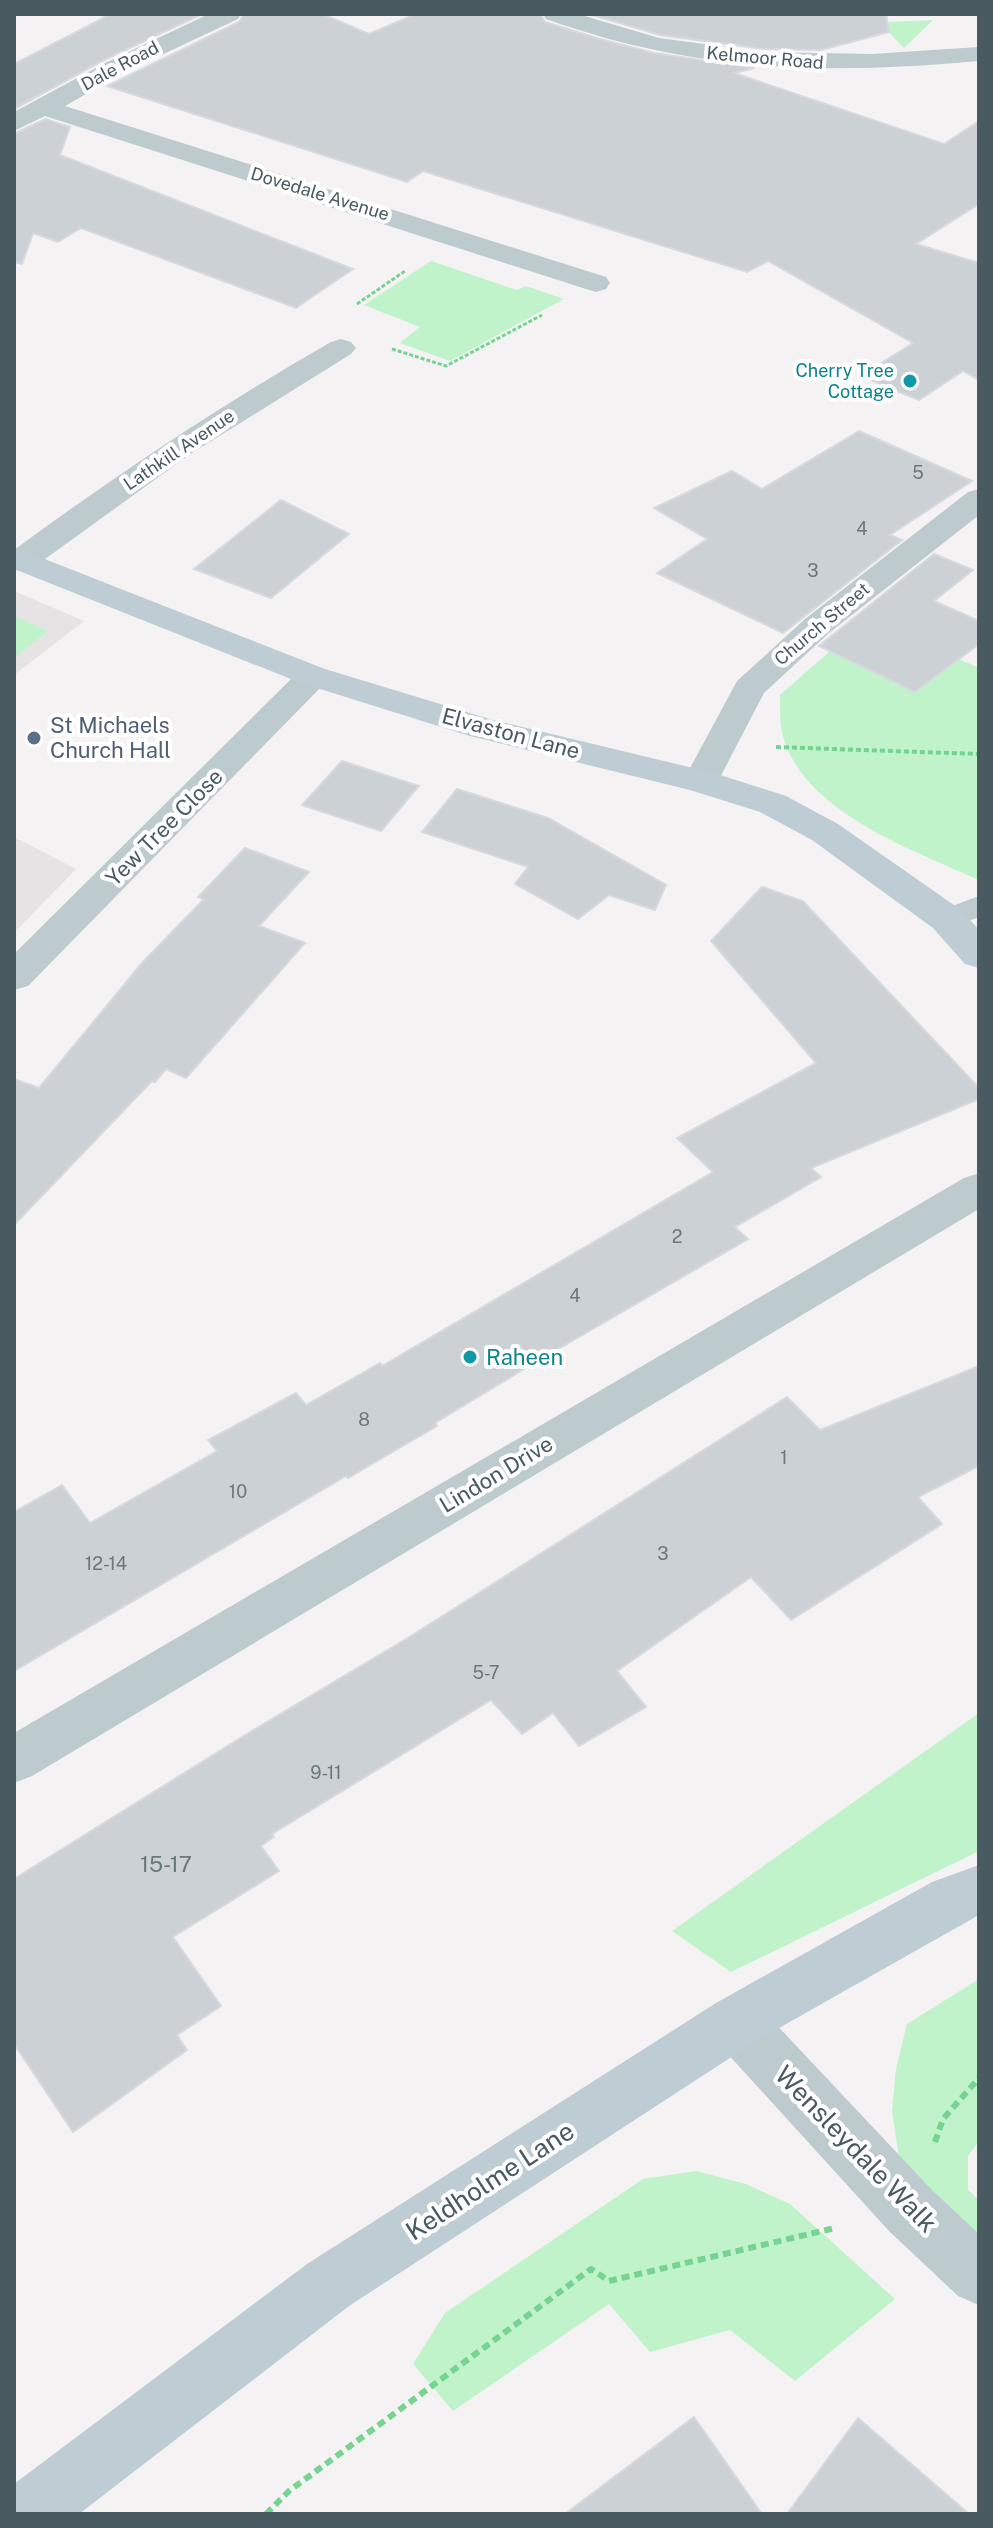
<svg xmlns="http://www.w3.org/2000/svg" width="993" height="2528" font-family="'Public Sans',sans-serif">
  <rect width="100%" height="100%" fill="#f5f2f3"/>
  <g fill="#e6e3e5">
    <polygon points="14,591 84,621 14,675"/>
    <polygon points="14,837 76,869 14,933"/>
  </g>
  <g fill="#c0f3ca">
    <polygon points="933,20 904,48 884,27 889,22"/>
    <polygon points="431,261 517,290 526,286 564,299 450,361 400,343 420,327 364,305"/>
    <polygon points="14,616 48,631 14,658"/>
    <path d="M870 616 861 667 914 691 957 658 979 668V880C913 850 800 811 782 732 779 720 781 706 780 695Z"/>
    <polygon points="979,1713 979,1851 731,1972 672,1931"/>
    <polygon points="979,1979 979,2141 968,2156 968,2190 979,2200 979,2244 899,2158 892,2111 896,2069 907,2024"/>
    <polygon points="696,2171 746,2184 790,2204 895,2299 795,2381 730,2330 650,2352 609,2304 453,2411 413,2364 445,2313 643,2179"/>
  </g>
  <g fill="#ccd1d5" stroke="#d6dade" stroke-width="2">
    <polygon points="111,14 202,14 104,60 14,109 14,64"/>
    <polygon points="244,14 322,14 369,34 416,14 540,14 545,22 600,39 654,53 755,68 734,73 944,144 979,121 979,204 916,244 979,263 979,380 963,371 919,400 861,376 913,343 768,261 747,272 423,171 407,182 107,86 239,22"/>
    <polygon points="589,14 886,14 889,32 821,50 764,49 660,35"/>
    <polygon points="45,119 70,127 60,155 353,269 296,308 81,228 58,242 33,233 22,264 14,262 14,134"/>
    <polygon points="859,431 972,481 890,535 902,540 783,633 657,573 707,539 654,508 732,471 762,489"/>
    <polygon points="281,500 349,534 271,598 194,569"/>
    <polygon points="934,554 973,570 934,601 979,621 979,644 915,692 819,646"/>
    <polygon points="342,761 419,786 381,831 302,805"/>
    <polygon points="457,789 548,818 666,885 655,910 609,895 578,919 515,884 528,867 422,832"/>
    <polygon points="245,848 309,872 259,926 305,943 186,1078 166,1069 155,1082 152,1081 14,1225 14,1079 39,1088 142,963 204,899 198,897"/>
    <polygon points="762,887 803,901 979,1088 979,1099 811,1168 821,1177 735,1227 748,1239 534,1363 435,1423 437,1426 348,1478 346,1476 14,1671 14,1512 62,1485 90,1523 217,1451 208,1440 296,1393 306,1405 380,1363 382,1366 713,1172 677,1138 816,1063 711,941"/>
    <polygon points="979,1366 979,1466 918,1497 942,1524 791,1620 751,1577 617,1671 646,1707 579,1746 553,1713 522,1734 491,1700 272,1834 274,1837 261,1846 279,1871 173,1937 221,2006 177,2035 187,2050 73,2132 14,2044 14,1879 250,1732 411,1636 787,1397 820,1430"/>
    <polygon points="694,2417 762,2514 565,2514"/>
    <polygon points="858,2418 969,2514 787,2514"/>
  </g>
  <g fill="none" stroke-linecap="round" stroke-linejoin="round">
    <g stroke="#76d392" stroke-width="3" stroke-dasharray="4 2" stroke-linecap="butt">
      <polyline points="357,304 405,271"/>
      <polyline points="392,349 446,366 542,315"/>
    </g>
    <polyline stroke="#76d392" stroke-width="4" stroke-dasharray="5 3" stroke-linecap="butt" points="776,747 979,754"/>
    <g stroke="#76d392" stroke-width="6" stroke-dasharray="8 5" stroke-linecap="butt">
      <polyline points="935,2142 943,2119 979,2078"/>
      <polyline points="266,2514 289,2491 591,2269 609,2281 835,2228"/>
    </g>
    <polygon fill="#bdcbcf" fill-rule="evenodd" points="979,896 979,917 947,929 936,926 932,919 936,912"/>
    <g fill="#bdcbcf" fill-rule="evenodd">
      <polygon points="209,14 241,14 238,19 123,73 65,106 606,277 610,283 606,289 596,292 586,289 45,116 14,131 14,112 105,63"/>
      <path d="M543 14H578L659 38 764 52 872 54 979 47V61C823 75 695 72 546 19Z"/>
      <path d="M341 339 351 342 356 348 351 354 189 455 34 567 14 568V550C116 475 221 405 331 342Z"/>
      <polygon points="979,489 979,515 829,633 764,693 714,789 701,792 688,789 683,781 737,681 805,619 968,492"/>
      <polygon points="313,666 325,669 330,676 325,683 28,986 14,990 14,954 301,669"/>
      <polygon points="979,1173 979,1209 32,1776 14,1783 14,1733 964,1178"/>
      <polygon points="736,1995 756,2003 931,2189 979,2234 979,2305 958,2296 889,2231 716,2041 708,2022 716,2003"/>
    </g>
    <g fill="#becdd4" fill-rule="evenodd">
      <polygon points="14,547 325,669 493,720 714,773 786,796 838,824 961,910 979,930 979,968 965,964 933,928 812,840 760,812 690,790 470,736 301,683 14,569"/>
      <polygon points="979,1865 979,1915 756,2041 349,2306 79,2514 14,2514 14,2484 307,2264 716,2003 932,1882"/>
    </g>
  </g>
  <g fill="#0f9aa8" stroke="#fff" stroke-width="3">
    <circle cx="910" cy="381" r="8"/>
    <circle cx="470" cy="1357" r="8"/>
  </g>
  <circle fill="#5c6f8a" stroke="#fff" stroke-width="3" cx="34" cy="738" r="8"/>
  <g text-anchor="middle" stroke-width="8" stroke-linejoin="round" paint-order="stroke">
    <g font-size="18" fill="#495b61" stroke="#fff">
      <text transform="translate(765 58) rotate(5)" y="6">Kelmoor Road</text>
      <text transform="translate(120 66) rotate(-28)" y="6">Dale Road</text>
      <text transform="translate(320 194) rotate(17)" y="6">Dovedale Avenue</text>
      <text transform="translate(179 450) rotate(-34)" y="6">Lathkill Avenue</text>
      <text transform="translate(822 624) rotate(-40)" y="6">Church Street</text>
    </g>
    <g font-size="18" fill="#0d838f" stroke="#fff" text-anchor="end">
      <text x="894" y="377">Cherry Tree<tspan x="894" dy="21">Cottage</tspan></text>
    </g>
    <g font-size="18" fill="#6a787e">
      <text x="918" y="479">5</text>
      <text x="862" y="535">4</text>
      <text x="813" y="577">3</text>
      <text x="677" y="1243">2</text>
      <text x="575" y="1302">4</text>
      <text x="364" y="1426">8</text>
      <text x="784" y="1464">1</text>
      <text x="238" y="1498">10</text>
      <text x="663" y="1560">3</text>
      <text x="106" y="1570">12-14</text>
      <text x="486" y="1679">5-7</text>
      <text x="326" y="1779">9-11</text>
    </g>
    <g font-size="22" fill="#4e5e75" stroke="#fff" text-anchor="start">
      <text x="50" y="733">St Michaels<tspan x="50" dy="25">Church Hall</tspan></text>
    </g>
    <g font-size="22" fill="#495b61" stroke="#fff">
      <text transform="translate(511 733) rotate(15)" y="8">Elvaston Lane</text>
      <text transform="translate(164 827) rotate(-45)" y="8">Yew Tree Close</text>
      <text transform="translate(496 1474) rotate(-31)" y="8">Lindon Drive</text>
    </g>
    <g font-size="22" fill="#0d838f" stroke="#fff" text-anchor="start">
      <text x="486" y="1365">Raheen</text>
    </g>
    <g font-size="22" fill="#6a787e">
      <text x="166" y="1872">15-17</text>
    </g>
    <g font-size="26" fill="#495b61" stroke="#fff">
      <text transform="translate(856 2149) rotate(46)" y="9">Wensleydale Walk</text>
      <text transform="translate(490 2181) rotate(-33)" y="9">Keldholme Lane</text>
    </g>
  </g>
  <rect width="993" height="2528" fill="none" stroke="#495b61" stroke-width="32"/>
</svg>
